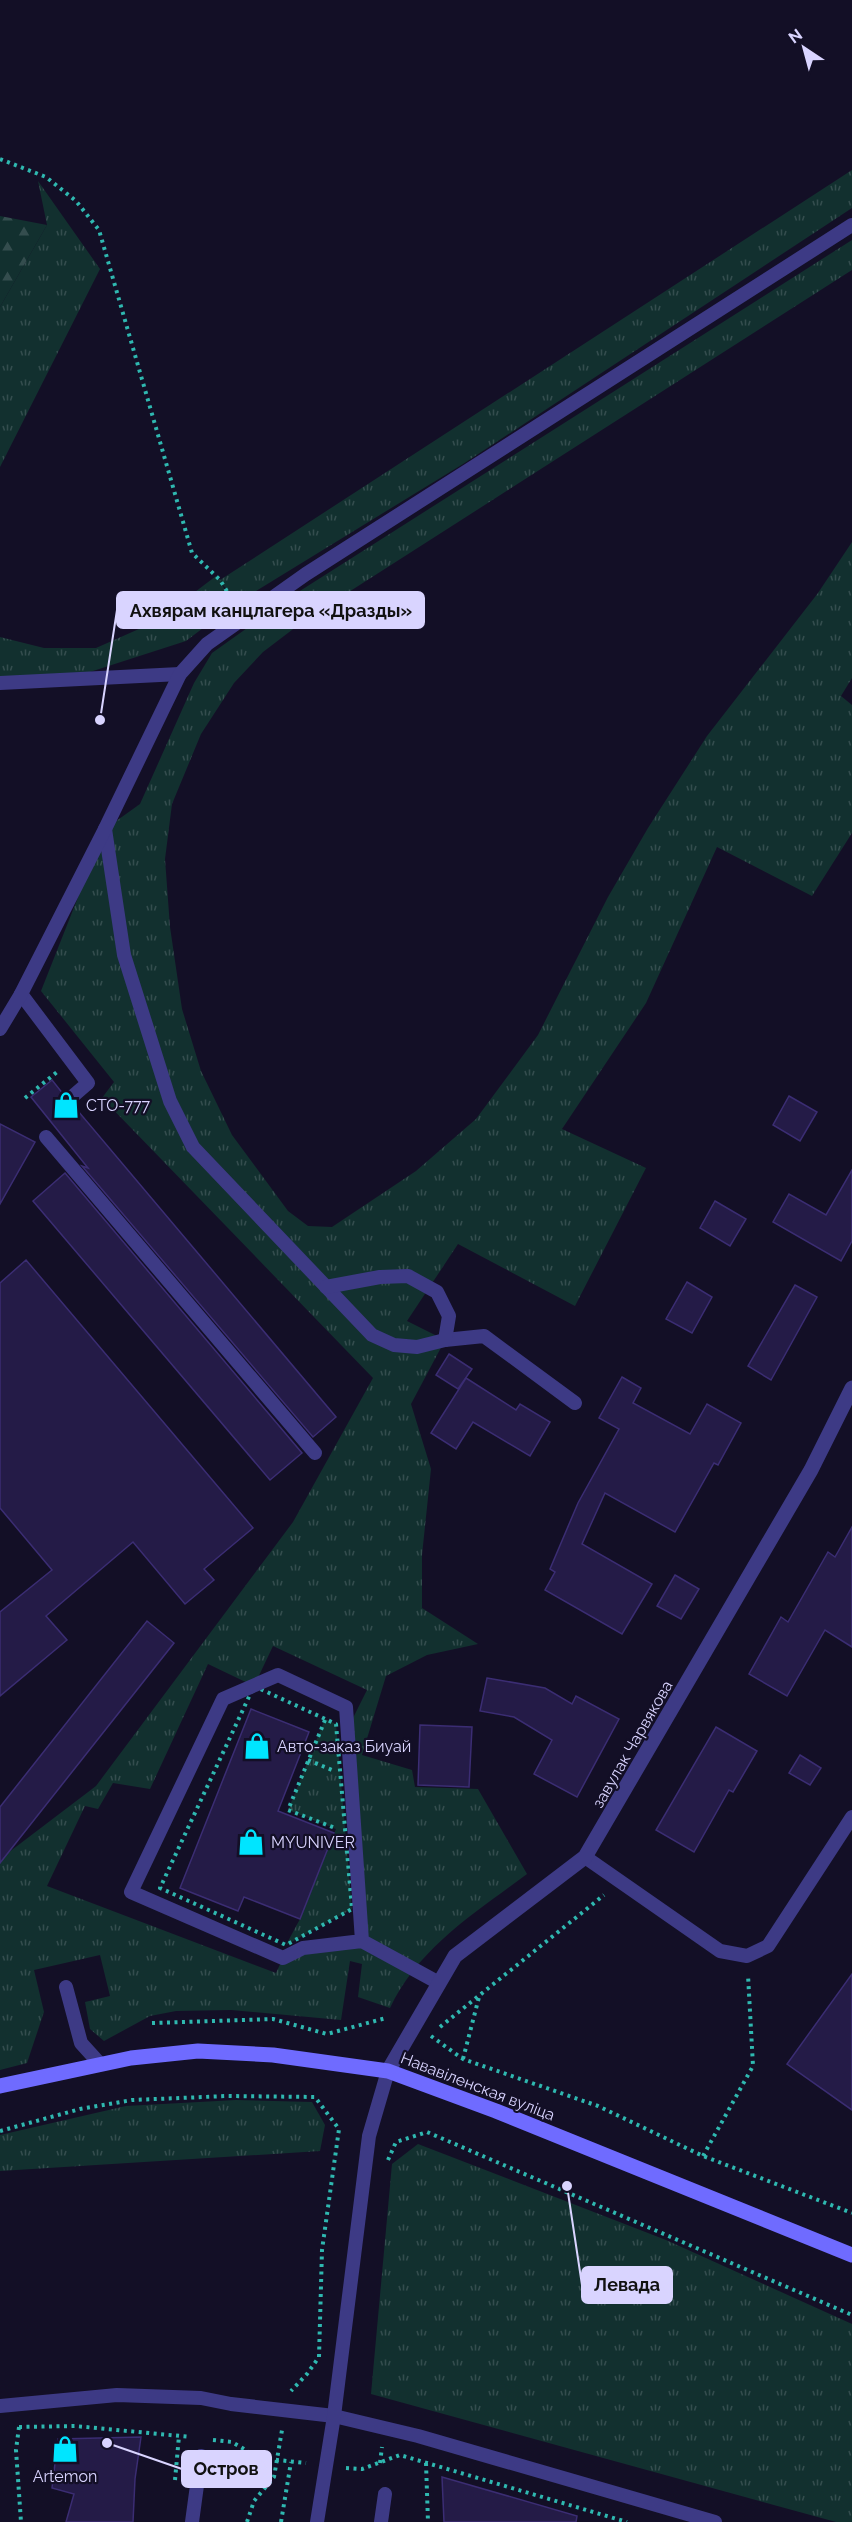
<svg xmlns="http://www.w3.org/2000/svg" width="852" height="2522" font-family="Raleway,sans-serif">
  <defs>
    <pattern id="grass-tufts" width="24" height="20" patternUnits="userSpaceOnUse" patternTransform="scale(1.5)"><rect width="24" height="20" fill="#12302f"/><path d="M3 7l-1-3M5 7V3M7 7l1-3M15 17l-1-3M17 17v-4M19 17l1-3" fill="none" stroke="#344d4e"/></pattern>
    <pattern id="forest-firs" width="22" height="20" patternUnits="userSpaceOnUse" patternTransform="scale(1.5)"><rect width="22" height="20" fill="#12302f"/><path d="M5 1l3.5 6h-7zM16 11l3.5 6h-7z" fill="#344d4e"/></pattern>
  </defs>
  <rect width="100%" height="100%" fill="#130f26"/>
  <g fill="url(#grass-tufts)" fill-rule="evenodd">
    <polygon points="852,170 852,208 463,464 238,602 222,584 232,606 186,641 65,680 0,683 0,637 44,648 96,648 157,621 216,576 220,580"/>
    <polygon points="38,181 100,269 0,467 0,307 47,225"/>
    <path d="M852 240V270L305 620 263 652 234 683 201 734 172 804 165 859 170 927 182 1009 201 1071 232 1135 288 1211 308 1226 332 1227 416 1171 476 1119 538 1035 608 897 648 828 707 736 818 593 852 542V678L841 696 852 705V833L812 896 717 847 646 1003 562 1129 646 1168 575 1306 458 1244 407 1321 445 1340 411 1404 431 1469 422 1555V1608L478 1644 427 1655 386 1676 362 1755 412 1770 415 1787 478 1789 527 1874C475 1913 419 1947 390 2008L358 1997 362 1964 350 1961 341 2020 231 2010 176 2011 150 2016 104 2041 90 2029 85 2002 110 1996 100 1955 34 1970 44 2012 27 2063 0 2070V1859L96 1786 293 1522 373 1378 102 1098 114 1082 41 991 105 829 140 804 194 683 212 653 292 596ZM273 1646 367 1690 348 1728 362 1941 283 1958 276 1973 47 1886 85 1806 98 1809 113 1783 150 1789 208 1664 254 1686Z"/>
    <polygon points="325,1719 336,1724 352,1909 286,1945 300,1919 336,1829 288,1810"/>
    <polygon points="236,2100 312,2102 325,2125 320,2151 0,2171 0,2135 126,2106"/>
    <polygon points="418,2144 666,2240 852,2324 852,2522 836,2522 371,2394 392,2164"/>
  </g>
  <polygon fill="url(#forest-firs)" points="0,216 47,225 0,307"/>
  <g fill="#241b47" stroke="#3b2d73" stroke-width="1.5">
    <polygon points="52,1080 64,1095 66,1101 73,1105 336,1417 313,1437 82,1166 88,1168 31,1097"/>
    <polygon points="789,1096 817,1112 800,1141 773,1125"/>
    <polygon points="0,1124 35,1142 0,1204"/>
    <polygon points="852,1170 852,1241 841,1261 773,1222 789,1194 826,1215"/>
    <polygon points="65,1173 302,1453 270,1480 33,1201"/>
    <polygon points="715,1201 746,1219 730,1246 700,1228"/>
    <polygon points="26,1260 253,1528 204,1569 214,1580 185,1604 133,1542 46,1616 67,1640 0,1696 0,1612 52,1570 0,1508 0,1283"/>
    <polygon points="687,1282 712,1297 692,1333 666,1319"/>
    <polygon points="795,1285 817,1297 771,1380 748,1366"/>
    <polygon points="449,1354 472,1369 458,1389 436,1375"/>
    <polygon points="622,1377 641,1388 633,1403 690,1434 707,1404 741,1423 718,1465 714,1463 675,1532 605,1493 582,1544 652,1584 622,1634 545,1590 555,1572 550,1569 578,1503 619,1429 599,1418"/>
    <polygon points="466,1378 516,1410 520,1404 550,1422 530,1456 473,1422 456,1449 431,1433"/>
    <polygon points="852,1527 852,1647 825,1630 787,1696 749,1674 781,1617 788,1622 828,1552 835,1557"/>
    <polygon points="675,1575 699,1589 681,1619 657,1606"/>
    <polygon points="147,1621 174,1643 0,1863 0,1807"/>
    <polygon points="487,1678 545,1688 572,1704 576,1696 619,1719 577,1797 534,1774 552,1740 514,1717 480,1711"/>
    <polygon points="251,1709 309,1732 278,1811 334,1833 300,1919 244,1897 238,1911 180,1888"/>
    <polygon points="420,1725 472,1727 469,1787 418,1785"/>
    <polygon points="716,1727 757,1751 733,1792 729,1790 694,1852 656,1830"/>
    <polygon points="800,1755 821,1768 810,1785 789,1773"/>
    <polygon points="852,1974 852,2110 787,2064"/>
    <polygon points="141,2437 135,2479 133,2522 66,2522 74,2494 52,2488 58,2439"/>
    <polygon points="442,2477 577,2516 576,2522 444,2522"/>
  </g>
  <g fill="none" stroke-linecap="round" stroke-linejoin="round">
    <g stroke="#2fb8b0" stroke-width="4" stroke-dasharray="3 4.5" stroke-linecap="butt">
      <polyline points="0,159 46,177 76,201 99,230 192,553 220,580 233,601"/>
      <polyline points="25,1098 57,1072"/>
      <polygon points="254,1686 336,1724 352,1909 286,1945 160,1888"/>
      <polyline points="325,1720 288,1810 335,1828"/>
      <polyline points="308,1760 332,1770"/>
      <polyline points="152,2023 273,2019 327,2034 386,2018"/>
      <polyline points="440,2027 604,1895"/>
      <polyline points="431,2036 463,2059 598,2106 703,2156 852,2213"/>
      <polyline points="463,2059 479,1997"/>
      <polyline points="0,2131 80,2109 132,2100 227,2096 315,2097 339,2129 322,2250 319,2357 307,2374 291,2391"/>
      <polyline points="703,2156 753,2066 748,1975"/>
      <polyline points="388,2160 396,2142 427,2132 852,2315"/>
      <polyline points="19,2427 75,2426 191,2437"/>
      <polyline points="19,2427 16,2450 21,2522"/>
      <polyline points="213,2440 232,2442 259,2458 306,2463"/>
      <polyline points="380,2463 382,2447"/>
      <polyline points="426,2463 428,2522"/>
      <polyline points="346,2468 362,2469 400,2455 627,2522"/>
      <polyline points="175,2480 179,2436"/>
      <polyline points="247,2522 254,2501 274,2477 282,2430"/>
      <polyline points="281,2522 291,2462"/>
    </g>
    <g stroke="#3d3a85" stroke-width="14">
      <polyline points="0,683 180,674"/>
      <polyline points="105,829 124,955 170,1101 193,1147 372,1335 394,1345 417,1347 445,1340 484,1336 575,1403"/>
      <polyline points="21,994 88,1083 73,1096"/>
      <polyline points="0,1029 21,994 105,829 180,674 207,644 306,574 852,225"/>
      <polyline points="46,1137 315,1453"/>
      <polyline points="326,1287 380,1277 408,1276 437,1292 449,1316 445,1340"/>
      <polyline points="585,1857 720,1951 747,1956 768,1946 852,1817"/>
      <polyline points="362,1941 346,1707 278,1675 223,1699 131,1892 283,1958 303,1948 362,1941 439,1983"/>
      <polyline points="66,1987 81,2043 100,2064"/>
      <polyline points="0,2406 117,2395 201,2398 231,2404 334,2416 418,2436 715,2522"/>
      <polyline points="192,2522 201,2456"/>
      <polyline points="317,2522 334,2416 369,2136 388,2071"/>
      <polyline points="381,2522 385,2494"/>
    </g>
    <polyline stroke="#3d3a85" stroke-width="15" points="388,2071 455,1956 585,1857 811,1470 852,1388"/>
    <polyline stroke="#6f6bff" stroke-width="15" points="0,2086 131,2058 198,2051 273,2055 388,2071 496,2111 852,2255"/>
  </g>
  <defs>
    <symbol id="shop-bare" viewBox="-9 -9 18 18"><path d="M-5-2.5h2.3a2.7 3.5 0 0 1 5.4 0H5L5.5 6h-11ZM-1.5-2.5h3a1.5 2.3 0 0 0-3 0Z" fill="#00e5ff" stroke="#130f26" stroke-width="2.5" paint-order="stroke"/></symbol>
  </defs>
  <g fill-rule="evenodd">
    <use href="#shop-bare" x="47" y="1086" width="38" height="38"/>
    <use href="#shop-bare" x="238" y="1727" width="38" height="38"/>
    <use href="#shop-bare" x="232" y="1823" width="38" height="38"/>
    <use href="#shop-bare" x="46" y="2430" width="38" height="38"/>
  </g>
  <g text-anchor="middle" stroke-width="4.5" stroke-linejoin="round" paint-order="stroke">
    <g font-size="16" fill="#d9d4ff" stroke="#130f26" text-anchor="start">
      <text x="86" y="1111">СТО-777</text>
      <text x="277" y="1752">Авто-заказ Биуай</text>
      <text x="271" y="1848">MYUNIVER</text>
      <text x="65" y="2482" text-anchor="middle">Artemon</text>
    </g>
    <g font-size="16" fill="#d9d4ff" stroke="#130f26">
      <text transform="translate(632 1744) rotate(-60)" y="6">завулак Чарвякова</text>
      <text transform="translate(478 2086) rotate(21)" y="6">Нававіленская вуліца</text>
    </g>
  </g>
  <path fill="none" stroke="#d9d4ff" stroke-width="2" d="M100 720L117 610M567 2186L582 2285M107 2443L182 2469"/>
  <g fill="#d9d4ff" stroke="#130f26" stroke-width="2">
    <circle cx="100" cy="720" r="6"/>
    <circle cx="567" cy="2186" r="6"/>
    <circle cx="107" cy="2443" r="6"/>
  </g>
  <g fill="#d9d4ff" stroke="#d9d4ff" stroke-width="2">
    <rect x="117" y="592" width="307" height="36" rx="6"/>
    <rect x="582" y="2267" width="90" height="36" rx="6"/>
    <rect x="182" y="2451" width="89" height="36" rx="6"/>
  </g>
  <g font-size="18" text-anchor="middle" font-weight="bold" fill="#111">
    <text x="271" y="617">Ахвярам канцлагера «Дразды»</text>
    <text x="627" y="2291">Левада</text>
    <text x="226" y="2475">Остров</text>
  </g>
  <g transform="translate(804 48) rotate(324)" stroke="#130f26" stroke-width="4.5" paint-order="stroke">
  <path d="M0-4.5L10 22L0 15L-10 22Z" fill="#d9d4ff"/>
  <text y="-9" font-size="16" font-weight="bold" text-anchor="middle" fill="#d9d4ff">N</text>
  </g>
</svg>
